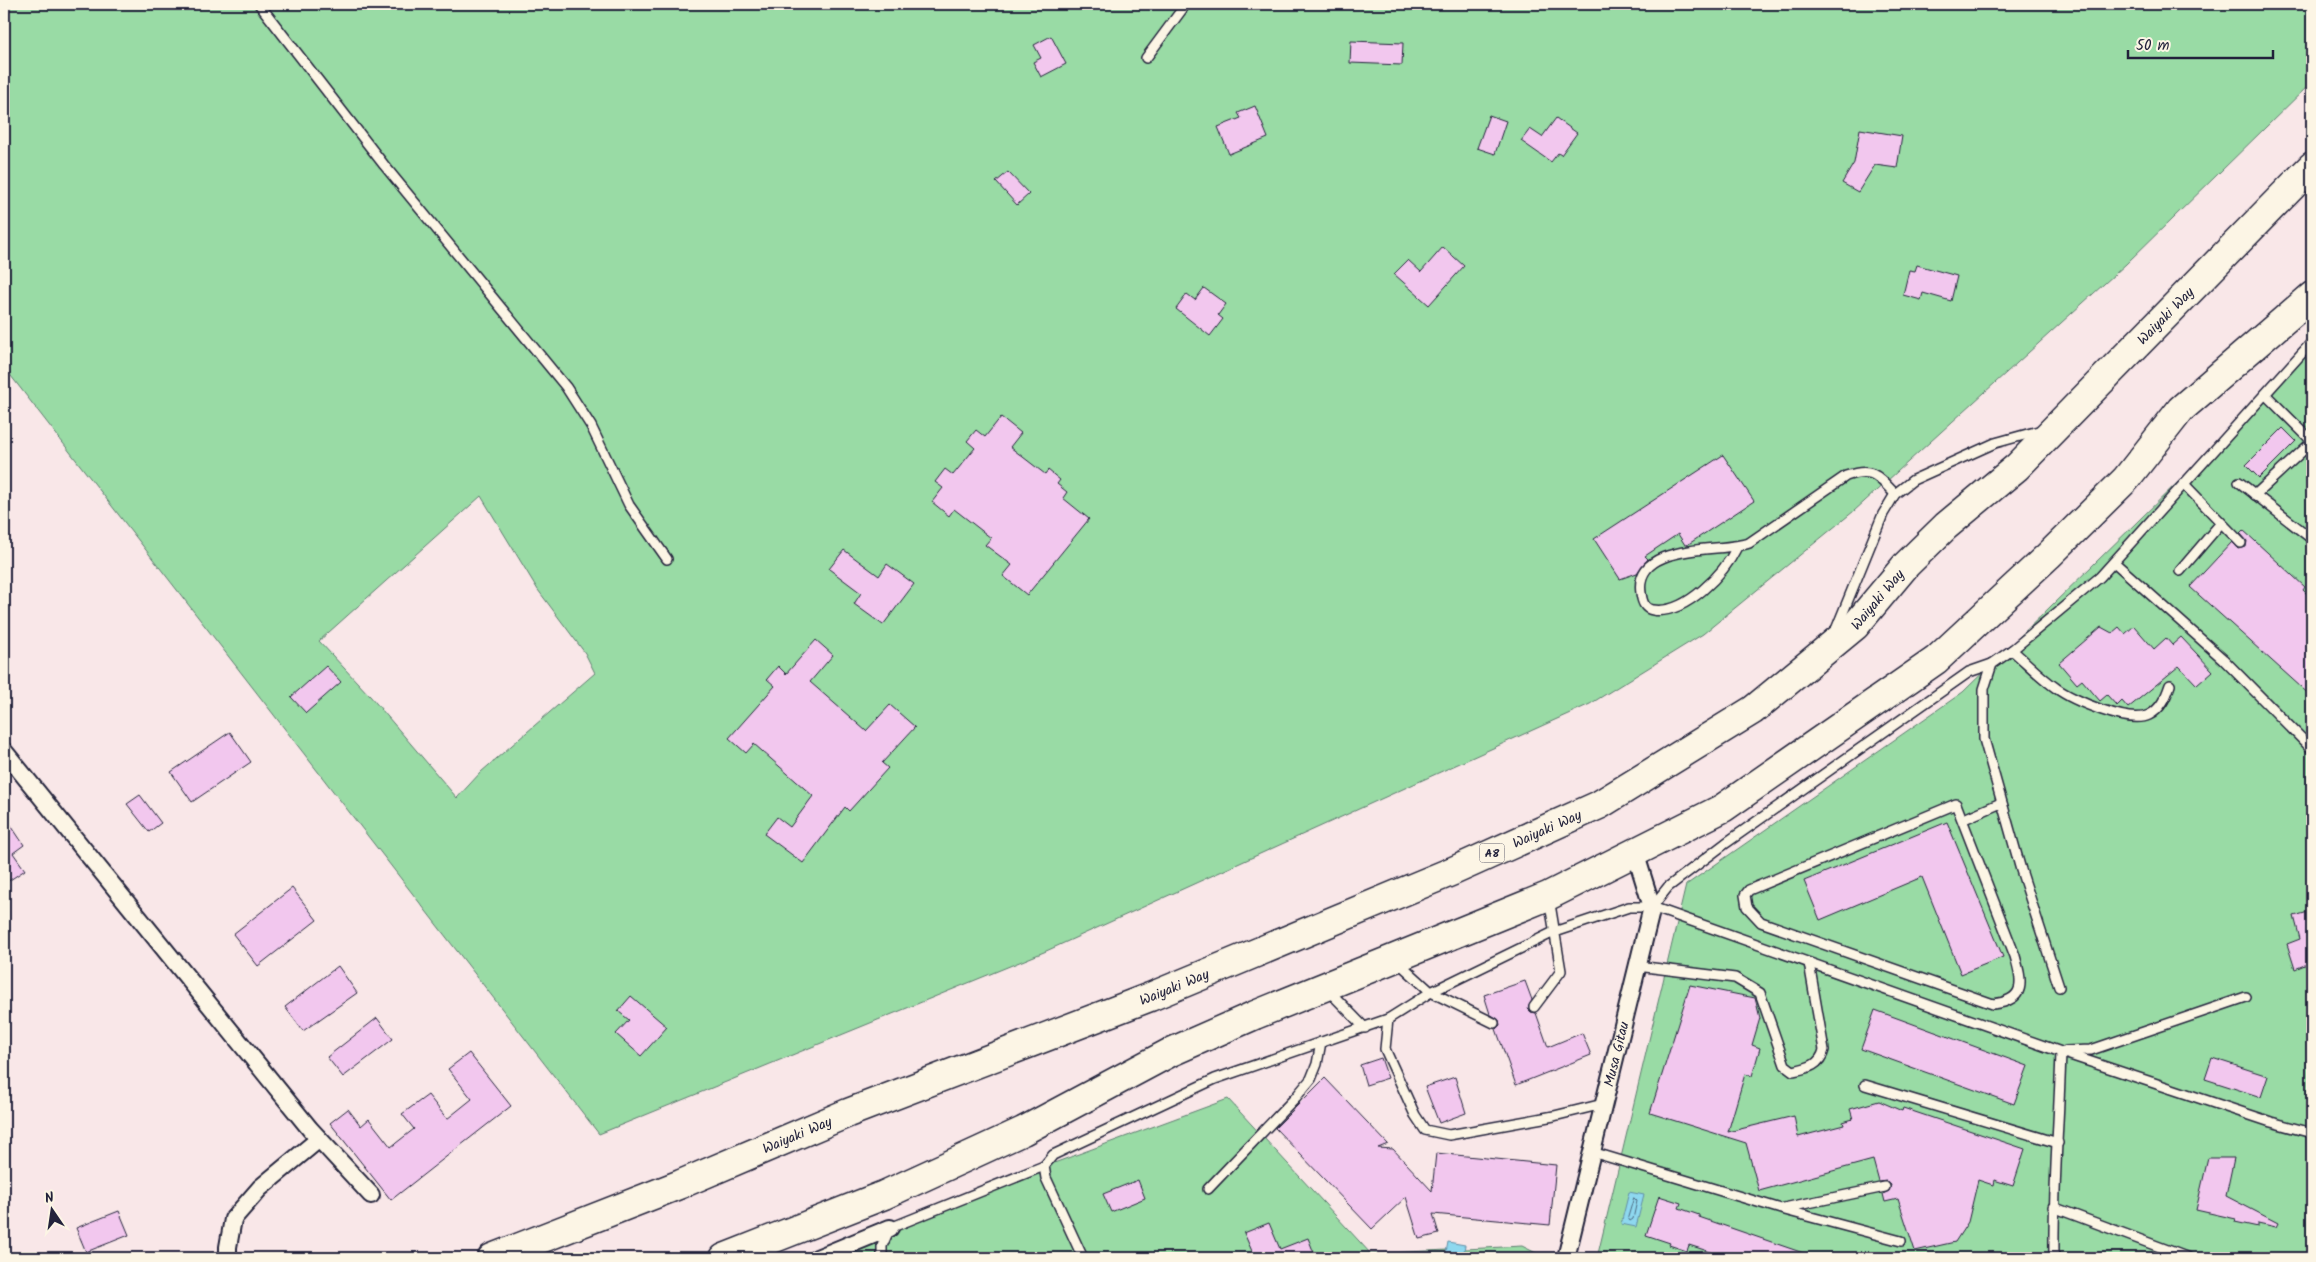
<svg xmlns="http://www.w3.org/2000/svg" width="2316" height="1262" font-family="Kalam,sans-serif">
  <rect width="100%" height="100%" fill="#f9e7e8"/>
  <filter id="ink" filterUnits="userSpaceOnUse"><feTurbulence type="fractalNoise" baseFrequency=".02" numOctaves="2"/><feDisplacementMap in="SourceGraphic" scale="10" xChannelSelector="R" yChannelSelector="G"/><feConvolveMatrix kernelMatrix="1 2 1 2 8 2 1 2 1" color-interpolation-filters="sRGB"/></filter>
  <g filter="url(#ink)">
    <g fill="#99dba5" stroke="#5e7e70" fill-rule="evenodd">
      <path d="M4 4H2312V82L2126 264 1854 511 1703 634 1590 704 1044 952 599 1134 4 367ZM481 496 538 590 585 653 595 673 481 772 457 798 370 696 319 641Z"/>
      <polygon points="2312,351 2312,1258 1597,1258 1686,885 1963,692"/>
      <polygon points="1228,1099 1371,1254 1522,1246 1546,1258 796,1258"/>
    </g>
    <g fill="#8ed8ef" stroke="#638fa7">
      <polygon points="1629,1192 1644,1195 1636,1227 1621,1224"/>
      <polygon points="1448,1242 1465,1245 1463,1258 1445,1258"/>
    </g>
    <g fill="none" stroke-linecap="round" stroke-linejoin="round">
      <polygon stroke="#4d6b83" stroke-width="1" points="1634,1198 1637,1201 1633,1219 1630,1221 1628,1218"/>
    </g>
    <g fill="#f2c7ee" stroke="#22223b">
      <polygon points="1051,36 1066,64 1041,77 1033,62 1041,58 1034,45"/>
      <polygon points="1351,41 1403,43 1402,65 1350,63"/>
      <polygon points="1255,106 1268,138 1229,154 1218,127 1241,118 1238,113"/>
      <polygon points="1489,115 1506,121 1495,154 1477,148"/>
      <polygon points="1556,118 1577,133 1561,155 1558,153 1551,162 1521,141 1530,129 1542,137"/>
      <polygon points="1860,129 1902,136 1897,168 1875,165 1858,192 1842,183 1854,163"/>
      <polygon points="1008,172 1029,194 1017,205 996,182"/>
      <polygon points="1443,247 1464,266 1429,305 1394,274 1408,260 1421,272"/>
      <polygon points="1917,265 1957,276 1951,301 1923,293 1921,300 1903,295 1909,270 1915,271"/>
      <polygon points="1204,288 1226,304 1218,315 1223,319 1210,336 1176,309 1187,294 1195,300"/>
      <polygon points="1001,417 1021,433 1010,447 1045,474 1048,470 1060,480 1057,484 1067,492 1063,498 1089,519 1027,595 1003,576 1012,565 985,545 991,538 954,509 949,516 932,502 943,488 935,482 945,469 953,475 975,448 967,441 976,430 985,437"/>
      <polygon points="2283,428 2296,441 2259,478 2246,465"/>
      <polygon points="1723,455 1754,501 1687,545 1685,545 1678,534 1645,556 1648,559 1637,573 1620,579 1594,539"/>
      <polygon points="2243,530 2305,587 2303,590 2312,599 2312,697 2190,587 2232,542 2239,549 2246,547 2247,541 2240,533"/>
      <polygon points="844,550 879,576 887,564 914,584 883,625 854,604 861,593 829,569"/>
      <polygon points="2134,626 2154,649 2166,638 2172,645 2181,637 2213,671 2197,685 2179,666 2128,708 2122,701 2117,706 2107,695 2100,701 2082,680 2077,684 2059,663 2101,627 2112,633 2119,627 2125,634"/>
      <polygon points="816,640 833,655 810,682 866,731 890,705 915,727 882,763 888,768 849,811 845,807 803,863 764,834 777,817 790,827 813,796 754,744 746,753 729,738 775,686 767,679 778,666 786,674"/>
      <polygon points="326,666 341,682 306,713 291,697"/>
      <polygon points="230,732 251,762 192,802 171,772"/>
      <polygon points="140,795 161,823 149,832 127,804"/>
      <polygon points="4,815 24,845 13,853 25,870 4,884"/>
      <polygon points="1947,822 2003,957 1961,974 1922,877 1820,920 1804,881"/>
      <polygon points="292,888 317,920 258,966 233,934"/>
      <polygon points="2312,911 2312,966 2307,967 2307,964 2295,969 2287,944 2300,939 2294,916"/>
      <polygon points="338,966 357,993 303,1031 285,1007"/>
      <polygon points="1525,981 1532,1000 1528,1009 1531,1012 1536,1013 1548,1047 1582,1033 1591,1055 1516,1085 1496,1029 1500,1025 1499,1020 1490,1014 1484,995"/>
      <polygon points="1690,985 1755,998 1760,1018 1752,1045 1760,1048 1752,1076 1745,1074 1728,1132 1794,1116 1798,1137 1844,1125 1843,1122 1853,1119 1850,1109 1879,1101 1902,1111 1903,1108 2025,1149 2013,1186 1994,1180 1993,1185 1978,1180 1968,1222 1955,1242 1915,1251 1898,1199 1885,1202 1883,1194 1889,1191 1891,1185 1886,1181 1879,1182 1873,1160 1759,1191 1746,1143 1650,1113"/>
      <polygon points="631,996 667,1027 641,1056 616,1034 629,1020 618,1011"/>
      <polygon points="1875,1010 2028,1066 2014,1104 1861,1049"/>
      <polygon points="377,1018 393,1039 343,1077 327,1057"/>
      <polygon points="469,1053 511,1106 391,1200 330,1123 348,1109 361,1126 369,1119 391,1147 414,1129 402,1114 428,1095 447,1119 472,1099 448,1069"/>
      <polygon points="1381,1058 1388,1078 1366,1085 1360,1065"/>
      <polygon points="2212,1058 2268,1076 2261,1097 2205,1079"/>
      <polygon points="1455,1077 1466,1113 1439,1123 1425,1087"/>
      <polygon points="1325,1078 1388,1144 1378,1148 1393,1149 1432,1191 1436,1153 1556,1165 1550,1225 1433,1214 1439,1234 1419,1239 1406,1197 1372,1229 1275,1128"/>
      <polygon points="2208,1158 2234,1158 2226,1196 2278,1223 2276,1227 2258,1223 2258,1227 2235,1222 2236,1219 2196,1210"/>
      <polygon points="1138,1180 1145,1198 1111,1212 1103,1194"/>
      <polygon points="1659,1196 1681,1203 1679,1208 1699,1215 1699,1217 1812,1256 1812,1258 1715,1258 1717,1254 1689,1245 1687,1251 1669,1245 1670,1243 1646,1235"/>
      <polygon points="119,1211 129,1235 86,1252 76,1228"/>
      <polygon points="1269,1223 1280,1249 1308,1238 1316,1258 1255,1258 1244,1233"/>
    </g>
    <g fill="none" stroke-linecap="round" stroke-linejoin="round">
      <defs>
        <g id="service">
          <polyline points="259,4 384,165 566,387 591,426 629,505 667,559"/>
          <polyline points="1146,58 1186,4"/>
          <polyline points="2266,395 2312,441"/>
          <polyline points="2239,482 2312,539"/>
          <polyline points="2185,485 2241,543"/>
          <polyline points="2255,495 2312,442"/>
          <path d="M1737 547C1724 574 1685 615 1653 610 1644 609 1642 601 1641 593 1633 541 1722 553 1749 543L1846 476C1872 467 1877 475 1895 494"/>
          <polyline points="2114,562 2223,659 2312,749"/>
          <polyline points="2180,571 2221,523"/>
          <polyline points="1835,632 1883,514 1895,494 1913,480 1995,443 2042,430"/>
          <path d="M2012 650C2027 663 2040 677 2056 688 2072 700 2130 725 2149 715 2161 709 2166 697 2170 685"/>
          <path d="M1956 804 2015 956C2022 982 2027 1000 1993 1004L1761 922 1747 907 1745 895 1749 890Z"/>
          <polyline points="1964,819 2001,803"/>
          <polyline points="1652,907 1668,887 1726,843 1969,672 1992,664"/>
          <polyline points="1398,962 1431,992 1494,1023"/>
          <path d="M1637 966 1735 978 1760 993 1785 1065 1793 1071C1807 1068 1820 1066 1824 1050L1809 963"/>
          <polyline points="2059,987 2021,870 1984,739 1984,689 1992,664 2012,650 2100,577 2312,342"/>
          <polyline points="1327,989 1365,1028"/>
          <polyline points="1534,1007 1561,971 1549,898"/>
          <polyline points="2066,1051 2091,1050 2246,997"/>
          <polyline points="2061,1052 2271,1122 2312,1133"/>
          <polyline points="1865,1085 2058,1143"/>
          <path d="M1603 1104 1554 1116 1449 1135 1425 1130 1415 1115 1385 1049 1388 1019 1431 992 1554 932 1629 907H1652L2061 1052C2059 1121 2053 1189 2054 1258"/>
          <polyline points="1592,1152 1781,1209 1901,1241"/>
          <polyline points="1208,1189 1296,1097 1311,1079 1317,1064 1321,1042"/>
          <polyline points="2053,1207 2189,1258"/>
          <polyline points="1784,1208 1885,1187"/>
          <polyline points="882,1258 882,1246 890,1228 1044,1166"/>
          <polyline points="1083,1258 1046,1178 1044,1166 1053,1155 1215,1079 1388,1019"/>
        </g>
        <g id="minor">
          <polyline points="4,751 310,1129 371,1195"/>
          <polyline points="228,1258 228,1247 233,1219 260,1188 319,1139"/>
          <polyline points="817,1258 890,1228"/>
          <path id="s1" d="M1566 1258 1652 907 1635 852"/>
        </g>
        <g id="trunk">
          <path id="s2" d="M492 1258 681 1184 848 1113 1150 997 1453 871 1599 805 1753 710 1855 626 1906 565 1946 526 2017 467 2312 166"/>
          <polyline points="724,1258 884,1195 1023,1131 1171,1052 1255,1015 1548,896 1723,808 1936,660 2049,555 2126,479 2181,409 2312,296"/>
        </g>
      </defs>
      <use href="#service" stroke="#22223b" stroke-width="12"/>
      <use href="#minor" stroke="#22223b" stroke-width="20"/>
      <use href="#trunk" stroke="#22223b" stroke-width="31"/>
      <use href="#service" stroke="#fcf5e5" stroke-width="9"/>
      <use href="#minor" stroke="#fcf5e5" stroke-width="16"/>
      <use href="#trunk" stroke="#fcf5e5" stroke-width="28"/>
    </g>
  </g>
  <g text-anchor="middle" stroke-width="4.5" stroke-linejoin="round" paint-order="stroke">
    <rect fill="#fcf5e5" stroke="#63616e" stroke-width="1" x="1479.5" y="843.5" width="25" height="19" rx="4"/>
    <g font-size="12" font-weight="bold" fill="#22223b">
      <text x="1492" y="857">A8</text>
    </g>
    <g font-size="14" fill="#22223b" stroke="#fcf5e5">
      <text dy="5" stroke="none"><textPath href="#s2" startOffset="1949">Waiyaki Way</textPath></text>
      <text dy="5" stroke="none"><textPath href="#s2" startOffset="1544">Waiyaki Way</textPath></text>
      <text dy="5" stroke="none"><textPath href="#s2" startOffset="1139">Waiyaki Way</textPath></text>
      <text dy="5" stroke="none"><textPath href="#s2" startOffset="734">Waiyaki Way</textPath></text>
      <text dy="5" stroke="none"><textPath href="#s1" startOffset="210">Musa Gitau</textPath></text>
      <text dy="5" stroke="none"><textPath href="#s2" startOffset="329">Waiyaki Way</textPath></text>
    </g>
  </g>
  <rect width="2316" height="1262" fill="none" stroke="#fcf5e5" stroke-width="20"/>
  <rect x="10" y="10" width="2296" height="1242" fill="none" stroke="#22223b" stroke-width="2" filter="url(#ink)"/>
  <g transform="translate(52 1210) rotate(347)" stroke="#fcf5e5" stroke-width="4" paint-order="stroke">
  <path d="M0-4L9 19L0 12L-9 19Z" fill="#22223b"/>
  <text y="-8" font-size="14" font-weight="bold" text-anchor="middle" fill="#22223b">N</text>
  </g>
  <path d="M2128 50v8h145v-8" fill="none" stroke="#22223b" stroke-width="2.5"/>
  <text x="2136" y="50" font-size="15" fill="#22223b" stroke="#fcf5e5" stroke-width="4" paint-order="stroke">50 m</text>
</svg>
